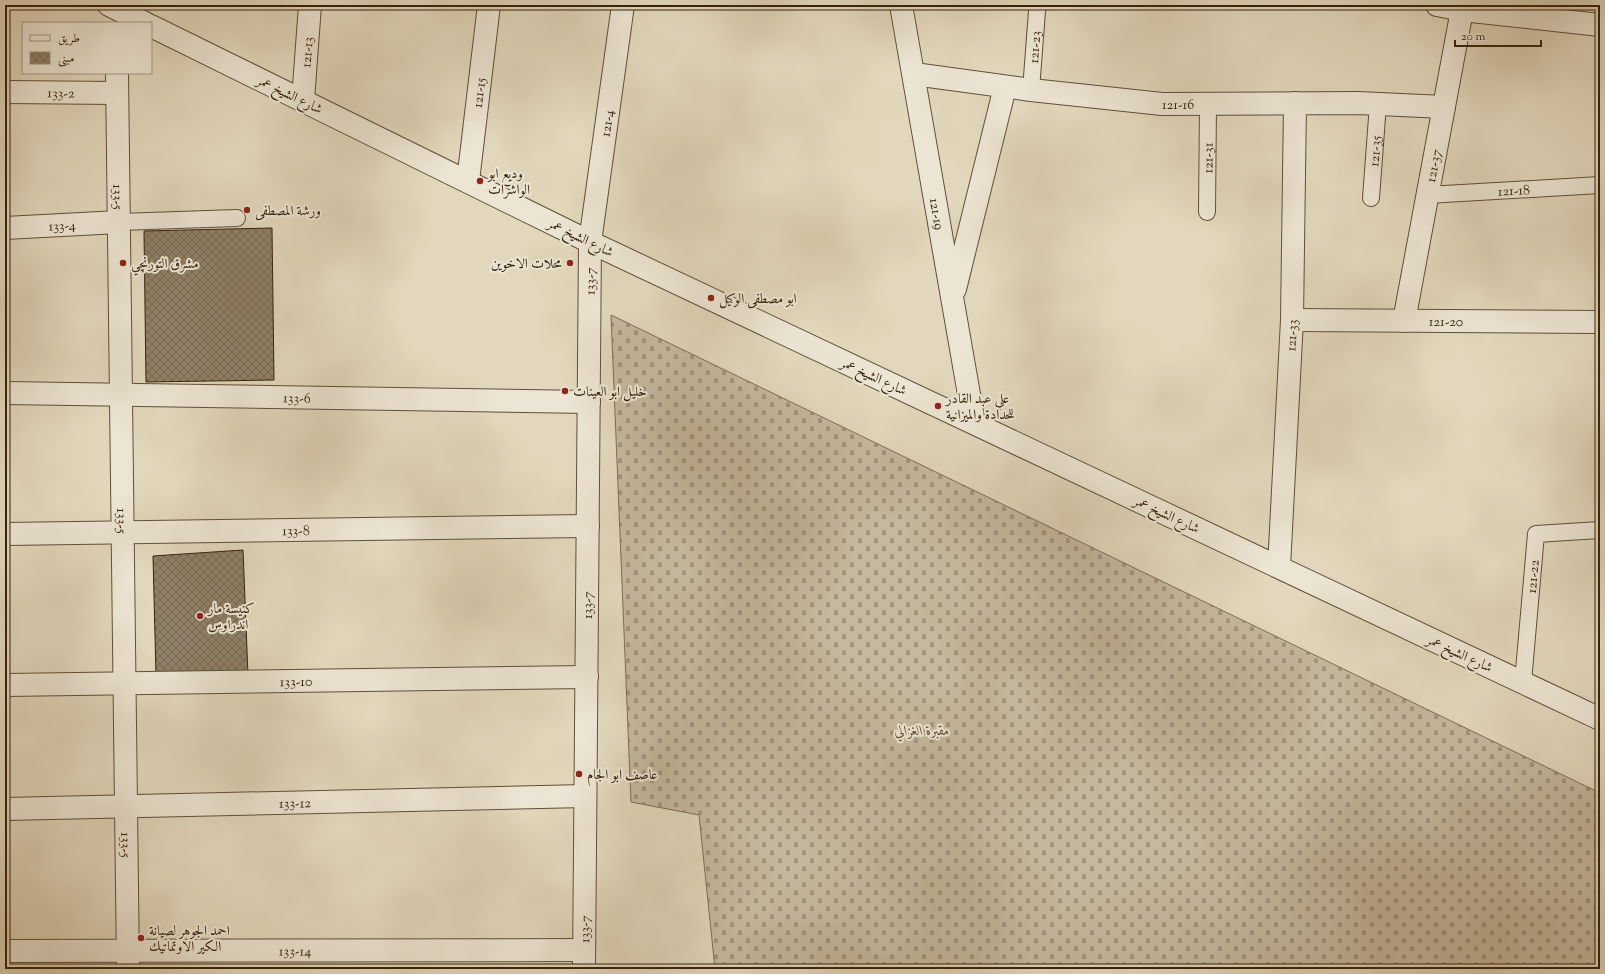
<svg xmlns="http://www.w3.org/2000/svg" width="1605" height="974" font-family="'Sorts Mill Goudy',Amiri,serif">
  <defs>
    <pattern id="cemetery-stones" width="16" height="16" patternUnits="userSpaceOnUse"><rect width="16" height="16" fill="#c5b89e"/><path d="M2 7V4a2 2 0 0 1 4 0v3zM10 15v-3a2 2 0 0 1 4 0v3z" fill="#a1957f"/></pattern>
    <pattern id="building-cross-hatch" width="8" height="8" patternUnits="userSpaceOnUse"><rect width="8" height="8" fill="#8f8068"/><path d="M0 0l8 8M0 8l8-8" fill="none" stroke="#766854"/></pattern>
  </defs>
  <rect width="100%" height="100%" fill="#e2d7bc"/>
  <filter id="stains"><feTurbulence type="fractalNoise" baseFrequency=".005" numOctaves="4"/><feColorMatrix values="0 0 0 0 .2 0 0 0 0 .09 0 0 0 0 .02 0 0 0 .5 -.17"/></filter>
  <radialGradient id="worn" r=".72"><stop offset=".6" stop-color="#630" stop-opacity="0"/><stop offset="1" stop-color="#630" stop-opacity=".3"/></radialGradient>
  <polygon fill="url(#cemetery-stones)" stroke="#7d6d55" points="611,315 1600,793 1600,969 715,969 699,815 631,802"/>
  <g fill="url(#building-cross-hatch)" stroke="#35220c">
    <polygon points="272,228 274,380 146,382 144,231"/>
    <polygon points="243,550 248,675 156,675 153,556"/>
  </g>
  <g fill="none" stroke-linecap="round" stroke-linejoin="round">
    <defs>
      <g id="service">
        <path id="s1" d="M1031 90 1037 11 1039 5"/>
        <path id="s2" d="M1427 195 1600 185"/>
        <path id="s3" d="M1371 198 1378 104"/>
        <path id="s4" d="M1207 212 1208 104"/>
        <polyline points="119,222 237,218"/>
        <path id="s5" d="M1523 682 1536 534 1600 530"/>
      </g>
      <g id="minor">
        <path id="s6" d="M901 5 974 423"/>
        <polyline points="1437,5 1462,10 1600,25"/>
        <path id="s7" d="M117 73 128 969"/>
        <path id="s8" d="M914 74 1031 90 1162 104 1358 103 1444 107"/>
        <path id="s9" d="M5 92 117 93"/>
        <path id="s10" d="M303 100 310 5"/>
        <path id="s11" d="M468 181 489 5"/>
        <path id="s12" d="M5 228 119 222"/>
        <polyline points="955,289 1005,87"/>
        <path id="s13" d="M1292 320 1600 322"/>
        <path id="s14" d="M1404 321 1462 10"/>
        <path id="s15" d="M5 393 589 402"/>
        <path id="s16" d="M5 534 588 526"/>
        <path id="s17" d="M1279 567 1292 320 1295 103"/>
        <path id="s18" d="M5 685 587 677"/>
        <path id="s19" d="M5 809 585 796"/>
        <path id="s20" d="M5 951 584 950"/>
        <path id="s21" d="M584 969 590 242 623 5"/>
      </g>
      <g id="tertiary">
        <polyline points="109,5 145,23"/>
        <polyline points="151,26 590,242 1600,719"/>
      </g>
    </defs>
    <use href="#service" stroke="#604f38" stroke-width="18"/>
    <use href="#minor" stroke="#604f38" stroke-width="24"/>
    <use href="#tertiary" stroke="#604f38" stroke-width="24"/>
    <use href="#service" stroke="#ece5d3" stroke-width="16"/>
    <use href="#minor" stroke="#ece5d3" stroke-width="22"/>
    <use href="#tertiary" stroke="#ece5d3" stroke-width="22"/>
  </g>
  <g fill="#8f2418" stroke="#ece5d3" stroke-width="1.5">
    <circle cx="480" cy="181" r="4"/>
    <circle cx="247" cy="210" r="4"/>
    <circle cx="123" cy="263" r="4"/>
    <circle cx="570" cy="263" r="4"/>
    <circle cx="711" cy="298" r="4"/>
    <circle cx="565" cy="391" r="4"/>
    <circle cx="938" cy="406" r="4"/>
    <circle cx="200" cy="616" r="4"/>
    <circle cx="579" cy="774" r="4"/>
    <circle cx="141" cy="938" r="4"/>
  </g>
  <g text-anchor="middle" stroke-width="4" stroke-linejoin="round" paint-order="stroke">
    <g font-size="14" fill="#35220c" stroke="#ece5d3">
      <text dy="5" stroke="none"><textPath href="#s1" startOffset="43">121-23</textPath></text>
      <text dy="5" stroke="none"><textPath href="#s10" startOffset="48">121-13</textPath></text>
      <text dy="5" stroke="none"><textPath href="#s9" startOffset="56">133-2</textPath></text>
      <text dy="5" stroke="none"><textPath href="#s11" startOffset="89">121-15</textPath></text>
      <text transform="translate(290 94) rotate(26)" y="5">شارع الشيخ عمر</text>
      <text dy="5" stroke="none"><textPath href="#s8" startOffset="266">121-16</textPath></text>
      <text dy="5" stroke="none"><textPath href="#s21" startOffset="847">121-4</textPath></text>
      <text dy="5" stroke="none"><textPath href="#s3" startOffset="47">121-35</textPath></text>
      <text dy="5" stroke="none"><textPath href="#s4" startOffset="54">121-31</textPath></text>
      <text dy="5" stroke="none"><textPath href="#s14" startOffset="158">121-37</textPath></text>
      <text dy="5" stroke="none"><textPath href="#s2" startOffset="87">121-18</textPath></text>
      <text dy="5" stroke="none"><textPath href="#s7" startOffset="124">133-5</textPath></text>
      <text dy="5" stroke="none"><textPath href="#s6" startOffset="212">121-19</textPath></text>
      <text dy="5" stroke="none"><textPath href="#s12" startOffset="57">133-4</textPath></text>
      <text transform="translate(581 237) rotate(26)" y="5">شارع الشيخ عمر</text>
      <text dy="5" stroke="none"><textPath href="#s21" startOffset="688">133-7</textPath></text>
      <text dy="5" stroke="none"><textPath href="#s13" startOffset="154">121-20</textPath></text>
      <text dy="5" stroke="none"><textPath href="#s17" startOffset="232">121-33</textPath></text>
      <text transform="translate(874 376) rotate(25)" y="5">شارع الشيخ عمر</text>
      <text dy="5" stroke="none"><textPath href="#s15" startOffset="292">133-6</textPath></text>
      <text transform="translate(1167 514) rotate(25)" y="5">شارع الشيخ عمر</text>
      <text dy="5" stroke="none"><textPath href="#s7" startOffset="448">133-5</textPath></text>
      <text dy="5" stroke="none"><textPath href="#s16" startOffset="291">133-8</textPath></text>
      <text dy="5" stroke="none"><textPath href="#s5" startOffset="106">121-22</textPath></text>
      <text dy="5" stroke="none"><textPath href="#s21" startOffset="364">133-7</textPath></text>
      <text transform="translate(1460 653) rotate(25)" y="5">شارع الشيخ عمر</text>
      <text dy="5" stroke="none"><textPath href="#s18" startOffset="291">133-10</textPath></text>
      <text dy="5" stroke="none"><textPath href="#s19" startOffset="290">133-12</textPath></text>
      <text dy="5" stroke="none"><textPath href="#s7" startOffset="772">133-5</textPath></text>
      <text dy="5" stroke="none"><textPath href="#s21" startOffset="40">133-7</textPath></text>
      <text dy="5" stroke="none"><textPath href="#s20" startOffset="290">133-14</textPath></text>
    </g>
    <g font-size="14" fill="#35220c" stroke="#ece5d3" text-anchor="start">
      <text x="488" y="178">وديع ابو<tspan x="488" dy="16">الواشرات</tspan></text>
      <text x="255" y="215">ورشة المصطفى</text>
      <text x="131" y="268">مشرق التورنچي</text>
      <text x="562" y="268" text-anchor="end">محلات الاخوين</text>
      <text x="719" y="303">ابو مصطفى الوكيل</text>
      <text x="573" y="396">خليل ابو العينات</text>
      <text x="946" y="403">علي عبد القادر<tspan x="946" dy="16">للحدادة والميزانية</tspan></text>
      <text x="208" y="613">كنيسة مار<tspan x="208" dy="16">اندراوس</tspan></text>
      <text x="587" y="779">عاصف ابو الجام</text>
      <text x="149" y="935">احمد الجوهر لصيانة<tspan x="149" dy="16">الكير الاوتماتيك</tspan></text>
    </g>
    <g font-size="14" font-style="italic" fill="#594830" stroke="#ece5d3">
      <text x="922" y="735">مقبرة الغزالي</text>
    </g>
  </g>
  <rect width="1605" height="974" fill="none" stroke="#e2d7bc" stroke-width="20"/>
  <rect x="6" y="6" width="1593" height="962" fill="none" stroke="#35220c" stroke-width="2"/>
  <rect x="10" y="10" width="1585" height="954" fill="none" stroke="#35220c"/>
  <rect x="22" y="22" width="130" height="52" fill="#ece5d3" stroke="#a39783"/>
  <rect x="30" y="35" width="20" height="6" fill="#ece5d3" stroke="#a39783"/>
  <text x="58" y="42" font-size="12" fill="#35220c">طريق</text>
  <rect x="30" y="52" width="20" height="12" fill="url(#building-cross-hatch)" stroke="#a39783"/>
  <text x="58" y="62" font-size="12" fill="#35220c">مبنى</text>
  <path d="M1455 40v6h86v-6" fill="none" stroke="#35220c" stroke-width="2"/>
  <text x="1461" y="40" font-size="12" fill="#35220c" stroke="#ece5d3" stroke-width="3" paint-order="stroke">20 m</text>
  <rect width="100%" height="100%" filter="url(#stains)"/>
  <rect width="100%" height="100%" fill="url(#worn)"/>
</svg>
